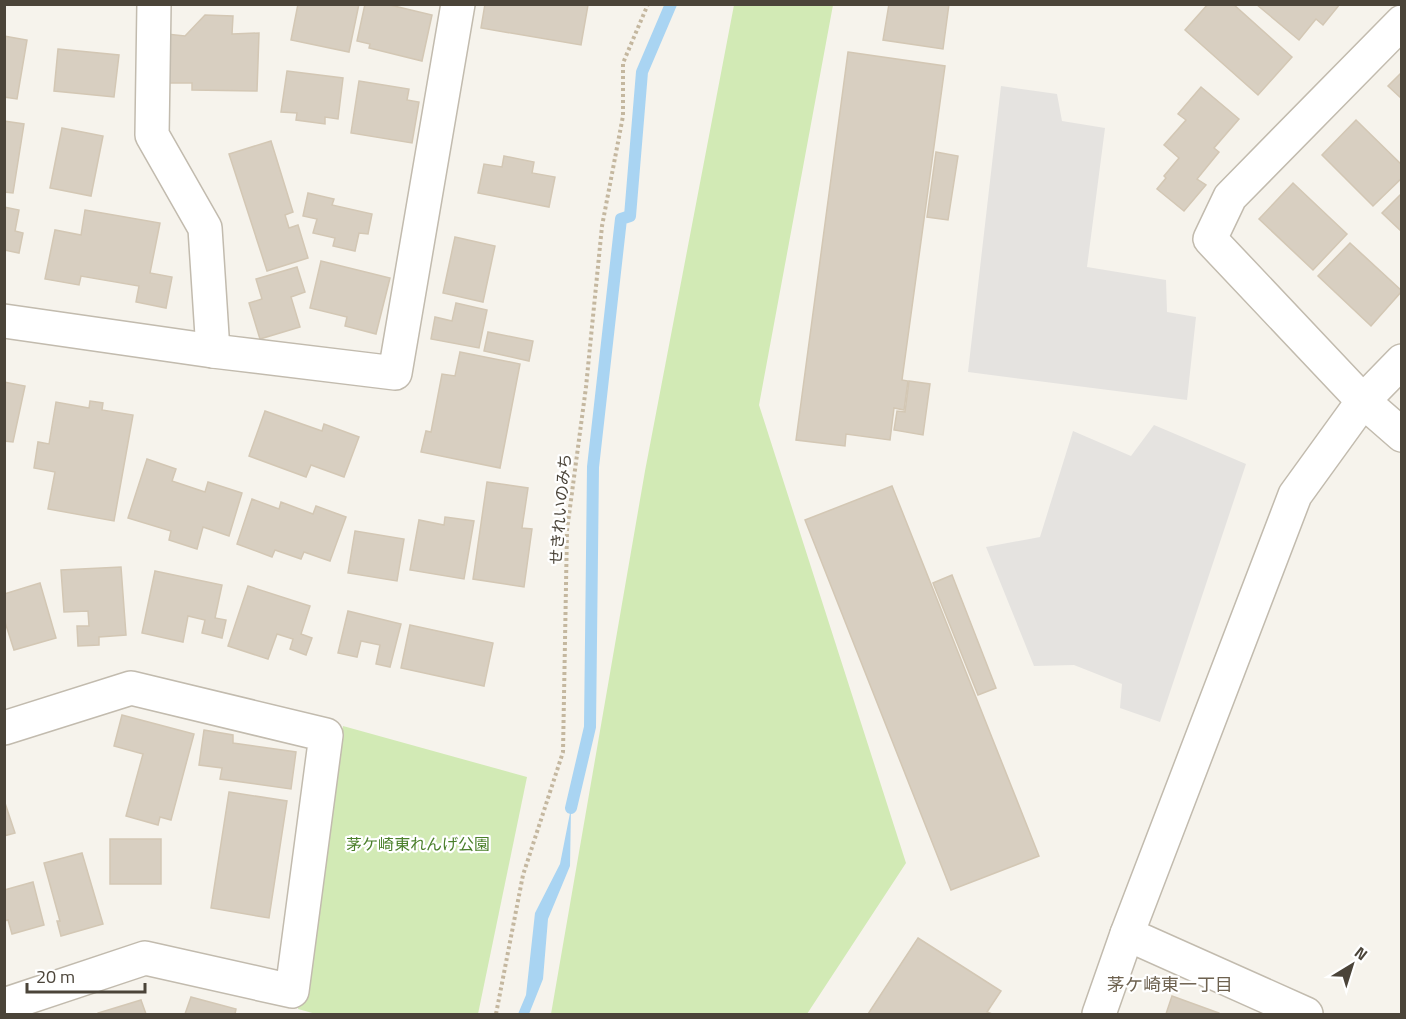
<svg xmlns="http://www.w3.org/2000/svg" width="1406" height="1019" font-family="'Titillium Web','Noto Sans JP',sans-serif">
  <rect width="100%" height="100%" fill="#f6f3ec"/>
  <g fill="#d2eab5">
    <polygon points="734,5 833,5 759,405 906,863 807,1014 551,1014 645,471"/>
    <polygon points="343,726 527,777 478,1014 316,1014 298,1009"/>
  </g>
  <g fill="#e5e3e0">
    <polygon points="1001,86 1057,94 1062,121 1105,128 1087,267 1166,280 1167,312 1196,317 1187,400 968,372"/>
    <polygon points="1154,425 1246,464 1160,722 1120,708 1122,684 1074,665 1034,666 986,547 1040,537 1073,431 1131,456"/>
  </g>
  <polygon fill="#a9d4f2" points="571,808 570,866 548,919 543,979 529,1014 518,1014 526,995 535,913 560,864"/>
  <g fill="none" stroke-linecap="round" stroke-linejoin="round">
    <polyline stroke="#a9d4f2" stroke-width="12" points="571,808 590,727 593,467 621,219 630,216 642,72 671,4"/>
  </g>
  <g fill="#d8cfc1" stroke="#d3c7b4" stroke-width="1.5">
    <polygon points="298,4 359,4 349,52 291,40"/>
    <polygon points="365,4 386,4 432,15 422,61 369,48 370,44 357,41"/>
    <polygon points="485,4 588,5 581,45 481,28"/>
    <polygon points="889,4 949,4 943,49 883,40"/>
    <polygon points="1208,4 1233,4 1292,57 1258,95 1185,30"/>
    <polygon points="1256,4 1340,4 1323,25 1316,19 1299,40"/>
    <polygon points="205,15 233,16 232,34 259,33 257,91 192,90 192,83 165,83 167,34 185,36"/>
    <polygon points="4,36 27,40 17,99 4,97"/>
    <polygon points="58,49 119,55 114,97 54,91"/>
    <polygon points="848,52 945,66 902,380 908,381 904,410 894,408 890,440 846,434 845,446 796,440"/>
    <polygon points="287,71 343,78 338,119 325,117 325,124 296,120 297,113 281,112"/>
    <polygon points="1402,72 1402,99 1388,86"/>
    <polygon points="359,81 409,89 407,100 419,102 412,143 351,133"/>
    <polygon points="1201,87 1239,119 1214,148 1219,152 1197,179 1206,185 1184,211 1157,189 1166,178 1164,176 1179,158 1164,145 1186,120 1178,114"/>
    <polygon points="1356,120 1402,165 1402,178 1373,206 1322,155"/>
    <polygon points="4,121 24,124 13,193 4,192"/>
    <polygon points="62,128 103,136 91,196 50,188"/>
    <polygon points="271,141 293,212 285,215 289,228 298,225 308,258 267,271 229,154"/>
    <polygon points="936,152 958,156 948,220 927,217"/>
    <polygon points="504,156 534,162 532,173 555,177 549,207 478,193 484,164 502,167"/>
    <polygon points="1293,183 1347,234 1313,270 1259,219"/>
    <polygon points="308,193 334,199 332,205 372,214 368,234 359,233 355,251 333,246 335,238 313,233 317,219 303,216"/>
    <polygon points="1402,193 1402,232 1382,213"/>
    <polygon points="4,207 19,210 15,231 23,233 19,253 4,250"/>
    <polygon points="85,210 160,223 150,273 172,277 166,308 136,302 139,286 81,276 79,285 45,279 55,230 81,235"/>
    <polygon points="455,237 495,246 483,302 443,293"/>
    <polygon points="1350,243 1402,291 1371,326 1318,276"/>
    <polygon points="321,261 390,278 376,334 345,326 347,317 310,308"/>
    <polygon points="297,267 305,292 291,297 300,327 260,339 249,303 262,299 256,279"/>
    <polygon points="456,303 487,310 479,348 431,339 435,317 452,321"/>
    <polygon points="488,332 533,341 529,361 484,351"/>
    <polygon points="460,352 520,364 500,468 421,452 426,431 431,432 442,374 455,376"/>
    <polygon points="909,381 930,384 923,435 894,430 897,411 905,412"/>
    <polygon points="4,382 25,386 13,442 4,441"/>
    <polygon points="90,401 103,403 102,410 133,415 114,521 48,509 55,472 34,468 38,442 49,444 56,402 89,408"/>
    <polygon points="265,411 322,431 324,424 359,437 344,477 311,465 306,477 249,456"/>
    <polygon points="147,459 176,469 172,481 205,492 208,482 242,493 229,536 203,527 197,549 169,540 171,531 128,518"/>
    <polygon points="487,482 528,488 522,528 532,529 524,587 473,579"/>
    <polygon points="892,486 1039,856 951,890 805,520"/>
    <polygon points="252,499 279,509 281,502 313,514 316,506 346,517 330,561 304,552 301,559 275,550 272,557 237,544"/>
    <polygon points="445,517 474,521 464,579 410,570 419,520 444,525"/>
    <polygon points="355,531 404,539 397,581 348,573"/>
    <polygon points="121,567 126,635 99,637 99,645 78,646 77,626 89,626 88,611 64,612 61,570"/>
    <polygon points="155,571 222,585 215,618 226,620 222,638 202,633 205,620 188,616 183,642 142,633"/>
    <polygon points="952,575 996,688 978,695 933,583"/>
    <polygon points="40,583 56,638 14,650 4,619 4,594"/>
    <polygon points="248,586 310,606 301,634 312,638 306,655 290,649 293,639 277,634 268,659 228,646"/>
    <polygon points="348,611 401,624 390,667 376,664 380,645 361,641 357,657 338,653"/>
    <polygon points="410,625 493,643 484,686 401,668"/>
    <polygon points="122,715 194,734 171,820 160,817 158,825 126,816 143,754 114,746"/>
    <polygon points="204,730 233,735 233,743 296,752 291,789 220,779 222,768 199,765"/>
    <polygon points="229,792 287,801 269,918 211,908"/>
    <polygon points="4,800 15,833 4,836"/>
    <rect x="110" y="839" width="51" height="45"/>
    <polygon points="82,853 103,924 61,936 57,921 60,921 44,863"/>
    <polygon points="33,882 44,925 12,934 8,920 4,921 4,890"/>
    <polygon points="918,938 1001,991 987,1012 992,1014 868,1014"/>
    <polygon points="1172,996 1219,1013 1219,1014 1166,1014"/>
    <polygon points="191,997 236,1009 235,1014 185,1014"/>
    <polygon points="141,1000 146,1014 98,1014 98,1013"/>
  </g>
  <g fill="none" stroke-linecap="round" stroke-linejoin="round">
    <defs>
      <g id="minor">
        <polyline points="154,4 152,135 205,228 213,351"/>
        <polyline points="1402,22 1230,197 1210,239 1363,401 1402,435"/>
        <polyline points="4,321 213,351 395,373 458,4"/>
        <polyline points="4,728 131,688 326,735 292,991 145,958 4,1005"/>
        <polyline points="1127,934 1306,1014"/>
      </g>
      <polyline id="tertiary" points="1099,1014 1127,934 1295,495 1363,401 1402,361"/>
    </defs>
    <use href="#minor" stroke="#c2bbae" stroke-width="36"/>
    <use href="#tertiary" stroke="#c2bbae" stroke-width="36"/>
    <polyline stroke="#c4b79f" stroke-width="4" stroke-dasharray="3 3" stroke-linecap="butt" points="496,1014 523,875 563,752 567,530 586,387 602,226 623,116 623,63 648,4"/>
    <use href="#minor" stroke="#fff" stroke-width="33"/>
    <use href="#tertiary" stroke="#fff" stroke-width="33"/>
  </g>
  <g text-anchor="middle" stroke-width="4.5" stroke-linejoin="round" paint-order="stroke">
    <g font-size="16" fill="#4b4439" stroke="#fff">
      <text transform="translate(560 509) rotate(-85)" y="6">せきれいのみち</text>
    </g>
    <g font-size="16" fill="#4a7f2a" stroke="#fff">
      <text x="418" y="850">茅ケ崎東れんげ公園</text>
    </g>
    <g font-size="18" fill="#6e6250" stroke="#fff">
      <text x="1170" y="991">茅ケ崎東一丁目</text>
    </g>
  </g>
  <rect width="1406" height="1019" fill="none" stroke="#4b4439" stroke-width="12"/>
  <g transform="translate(1352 965) rotate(38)" stroke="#ffffff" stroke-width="4.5" paint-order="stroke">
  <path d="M0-4.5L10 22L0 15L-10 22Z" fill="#4b4439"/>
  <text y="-9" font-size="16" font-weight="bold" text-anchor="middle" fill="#4b4439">N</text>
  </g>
  <path d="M27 983v9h118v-9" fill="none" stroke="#4b4439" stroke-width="3"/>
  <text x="36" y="983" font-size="18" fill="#4b4439" stroke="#ffffff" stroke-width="4.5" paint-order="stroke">20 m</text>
</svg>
